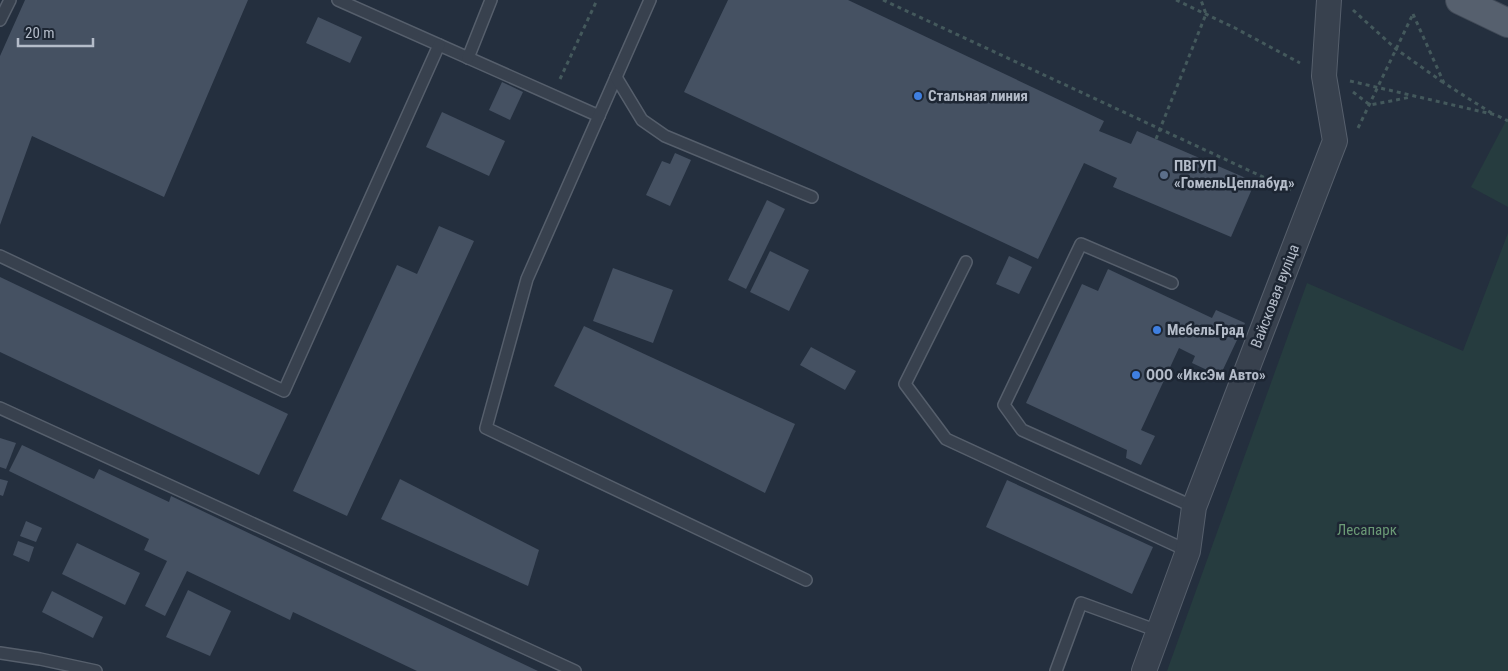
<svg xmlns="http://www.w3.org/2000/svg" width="1508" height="671" font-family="'Roboto Condensed',sans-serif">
  <rect width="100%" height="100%" fill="#242f3e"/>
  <g fill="#263c3f">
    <polygon points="1508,117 1508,207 1471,187"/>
    <polygon points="1508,233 1508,671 1167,671 1307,283 1463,351"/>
  </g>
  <g fill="#455162">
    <polygon points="25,0 248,0 164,197 32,136 0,225 0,56"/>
    <polygon points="728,0 848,0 1104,121 1099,131 1131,144 1137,131 1255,182 1231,237 1113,187 1117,178 1084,163 1038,259 684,92"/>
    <polygon points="318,17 362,37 350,63 306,43"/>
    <polygon points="502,82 523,92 510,120 489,110"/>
    <polygon points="442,112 505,141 489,176 426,147"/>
    <polygon points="675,153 691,160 670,206 646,195 662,161 670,164"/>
    <polygon points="767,200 785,209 746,289 728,280"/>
    <polygon points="439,226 474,241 347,516 293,491 397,265 417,274"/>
    <polygon points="770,251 809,270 789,311 750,292"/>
    <polygon points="1009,256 1032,267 1019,294 996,284"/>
    <polygon points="613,268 673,290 653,343 593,321"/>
    <polygon points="1108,269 1212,318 1216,310 1245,323 1220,376 1192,363 1195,356 1179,348 1141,430 1155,436 1141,465 1126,458 1127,450 1026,403 1082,284 1098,291"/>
    <polygon points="0,277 288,414 259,475 0,352"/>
    <polygon points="584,326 795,424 765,493 554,386"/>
    <polygon points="811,347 856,371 845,390 800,365"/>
    <polygon points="0,438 16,443 6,469 0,467"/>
    <polygon points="22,445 94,479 99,469 169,502 171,496 538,671 417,671 293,612 290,620 187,571 165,616 145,606 167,561 144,550 149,539 9,471"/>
    <polygon points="0,479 8,481 3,496 0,495"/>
    <polygon points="400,479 539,550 528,586 381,519"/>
    <polygon points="1007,480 1153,547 1132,594 986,527"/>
    <polygon points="26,521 42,528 36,542 20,536"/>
    <polygon points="18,541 34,547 29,562 13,555"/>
    <polygon points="77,543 140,573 125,605 62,574"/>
    <polygon points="188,590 231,611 210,656 166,637"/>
    <polygon points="52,591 103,617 93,638 42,612"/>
  </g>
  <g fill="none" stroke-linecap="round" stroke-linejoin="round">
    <defs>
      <g id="lane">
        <polyline points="338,0 599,116"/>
        <polyline points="650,0 527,279 486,428 806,580"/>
        <polyline points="0,20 10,0"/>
        <polyline points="468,58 491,0"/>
        <polyline points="616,77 642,120 665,136 812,197"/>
        <polyline points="0,256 284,391 439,45"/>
        <polyline points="966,262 905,384 946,439 1188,551"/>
        <polyline points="1172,283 1081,244 1004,405 1022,430 1194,507"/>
        <polyline points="0,408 575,671"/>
        <polyline points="0,653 40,659 96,671"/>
        <polyline points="1056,671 1081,603 1158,631"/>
      </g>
      <polyline id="street" points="1144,671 1188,551 1194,507 1335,141 1324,76 1329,0"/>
      <polyline id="primary" points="1460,0 1508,23"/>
    </defs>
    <use href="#lane" stroke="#565f6c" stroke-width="14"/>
    <use href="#street" stroke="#565f6c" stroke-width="26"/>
    <use href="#primary" stroke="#414a57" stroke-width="30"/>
    <g stroke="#44595c" stroke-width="3" stroke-dasharray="4 4" stroke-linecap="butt">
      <polyline points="883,0 1291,190"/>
      <polyline points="1176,0 1235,28 1300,63"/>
      <polyline points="1353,10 1396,49 1444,83"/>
      <polyline points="1413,14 1444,83 1493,114"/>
      <polyline points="560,79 597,0"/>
      <polyline points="1350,81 1496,115 1508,121"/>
      <polyline points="1353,92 1370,105 1411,97"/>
      <polyline points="1358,128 1413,14"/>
      <polyline points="1156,139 1206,14 1201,0"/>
    </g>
    <use href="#lane" stroke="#38414e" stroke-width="11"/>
    <use href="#street" stroke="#38414e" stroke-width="24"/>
    <use href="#primary" stroke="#56606e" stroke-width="28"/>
  </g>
  <g fill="#3f7fe0" stroke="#1d2633" stroke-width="2">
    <circle cx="918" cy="96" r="5"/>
    <circle cx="1157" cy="330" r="5"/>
    <circle cx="1136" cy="375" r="5"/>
  </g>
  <circle fill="#5c6f8a" stroke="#1d2633" stroke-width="2" cx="1164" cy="175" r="5"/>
  <g text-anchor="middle" stroke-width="5" stroke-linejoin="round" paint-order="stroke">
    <g font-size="15" font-weight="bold" fill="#b4bcc9" stroke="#1d2633" text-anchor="start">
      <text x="928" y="101">Стальная линия</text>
      <text x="1174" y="171">ПВГУП<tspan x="1174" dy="17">«ГомельЦеплабуд»</tspan></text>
      <text x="1167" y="335">МебельГрад</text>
      <text x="1146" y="380">ООО «ИксЭм Авто»</text>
    </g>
    <g font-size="15" fill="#b4bcc9" stroke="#1d2633">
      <text transform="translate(1275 296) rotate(-69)" y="5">Вайсковая вуліца</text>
    </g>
    <g font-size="15" fill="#6b9a76" stroke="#1d2633">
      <text x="1367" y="535">Лесапарк</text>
    </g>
  </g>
  <path d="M18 38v8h75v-8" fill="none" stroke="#b4bcc9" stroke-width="2.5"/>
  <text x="25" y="38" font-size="15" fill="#b4bcc9" stroke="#1d2633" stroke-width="4" paint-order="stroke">20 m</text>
</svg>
